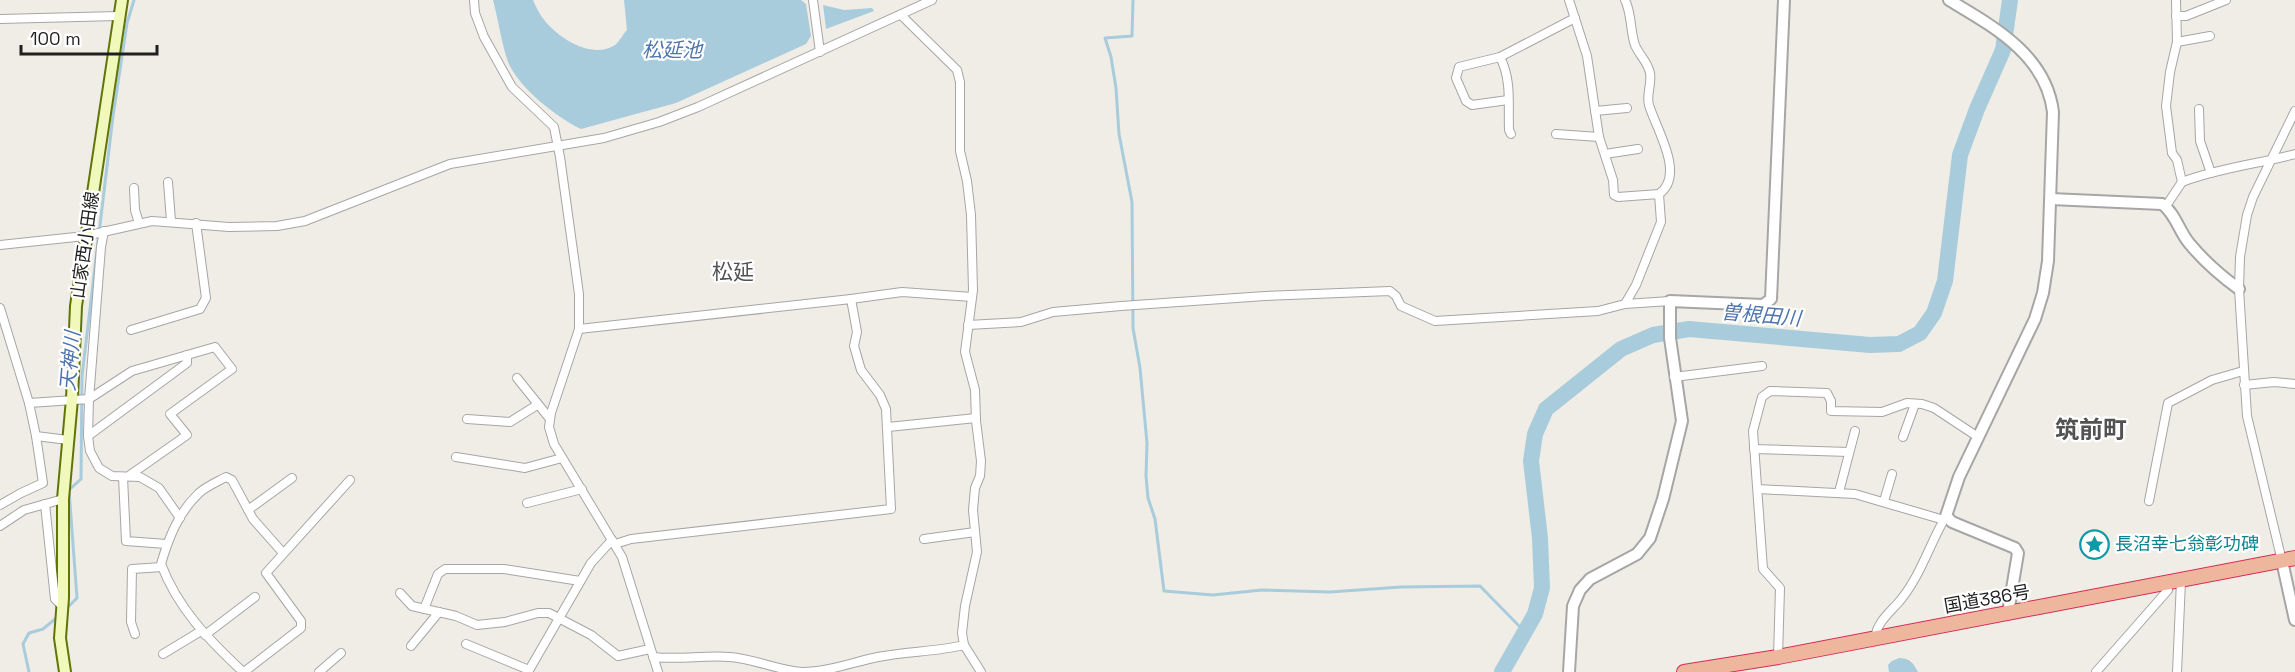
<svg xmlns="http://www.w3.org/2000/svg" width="2295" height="672" font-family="'Space Grotesk','Noto Sans JP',sans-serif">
  <rect width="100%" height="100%" fill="#f0ede6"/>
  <g fill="#a8ccdc">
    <path d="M493 0H533C536 7 540 15 545 21 559 38 592 60 615 45 619 42 623 34 627 30L624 0H801L806 4 811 36 806 44 676 103 581 129C556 117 516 86 507 59 501 40 498 19 493 0Z"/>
    <polygon points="823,5 844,10 872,8 874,11 826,29"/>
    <path d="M1899 658C1910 658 1913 663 1918 672H1889L1888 665 1892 661Z"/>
  </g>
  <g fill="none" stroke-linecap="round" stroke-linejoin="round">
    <g stroke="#a8ccdc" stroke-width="3">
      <polyline points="1133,0 1132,36 1105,38 1111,57 1116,88 1119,134 1132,202 1133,328 1140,368 1147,443 1146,476 1148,498 1155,519 1164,591 1213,595 1262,590 1330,592 1401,587 1480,586 1525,632"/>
      <polyline points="66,609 77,598 69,490 81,479 82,376 113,116 127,23 134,0"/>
      <polyline points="29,672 23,644 29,633 43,629 59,616"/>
    </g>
    <polyline stroke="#a8ccdc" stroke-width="16" points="1502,672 1535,614 1542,588 1540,538 1531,461 1535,434 1546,409 1621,349 1653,335 1689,329 1870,345 1899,344 1920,333 1934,313 1945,281 1960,155 1977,109 2003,50 2010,0"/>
    <defs>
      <g id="minor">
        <polyline points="474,0 475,13 484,37 512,87 554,127 560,157 579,294 579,329 551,413 549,427 554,444 622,557 658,672"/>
        <polyline points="813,0 820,52"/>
        <polyline points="1569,0 1587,56 1599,137 1613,180 1614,195 1618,197 1659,194 1661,222 1636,285 1625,304"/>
        <path d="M1625 0C1632 14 1630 31 1635 45 1639 55 1648 62 1650 73 1652 84 1646 95 1649 105 1656 129 1686 175 1659 194"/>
        <polyline points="901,15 957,70 960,82 960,151 967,181 971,215 973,290 965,352 975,390 976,421 981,461 980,476 975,488 973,510 977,552 965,606 962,633 964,645 981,672"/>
        <polyline points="2176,16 2186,16 2226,0"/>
        <polyline points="0,19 118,16"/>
        <polyline points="2177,42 2210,36"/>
        <path d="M1500 57C1512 80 1508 105 1509 130L1511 134"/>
        <polyline points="1508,100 1472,105 1466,101 1456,78 1459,67 1500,57 1575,18"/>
        <polyline points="2199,109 2200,141 2211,173"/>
        <polyline points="1595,111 1627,108"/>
        <polyline points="1556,134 1599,137"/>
        <polyline points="1605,154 1638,149"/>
        <polyline points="168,182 171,221"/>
        <path d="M2182 182C2219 168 2258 164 2295 154"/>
        <polyline points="134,188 135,210 139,223"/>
        <polyline points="2166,206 2182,182 2177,160 2172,153 2166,106 2170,72 2177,42 2176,0"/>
        <polyline points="0,245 85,236 152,221 229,227 277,226 305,221 450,164 604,138 659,122 698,107 932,0"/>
        <polyline points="851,299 902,292 972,297"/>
        <polyline points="0,308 29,403 36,436 68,440"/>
        <polyline points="968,325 1021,322 1053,312 1121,306 1265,296 1390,291 1396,296 1401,306 1435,321 1598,311 1625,304 1670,301"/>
        <polyline points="579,329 851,299 857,332 854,346 861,370 880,395 886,409 891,509 631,539 615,544"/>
        <polyline points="131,330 200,309 206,298 196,223"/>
        <polyline points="1674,377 1762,366"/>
        <polyline points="517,378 550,419"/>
        <polyline points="2244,385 2274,382 2295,384"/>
        <polyline points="89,399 132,371 215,347 232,369 170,414 187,435 130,475"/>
        <polyline points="89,399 101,247 104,231"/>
        <polyline points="29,403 89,399 88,436 90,451 99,468 112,476 140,477 159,488 180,518"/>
        <polyline points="467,419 510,422 537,405"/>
        <polyline points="888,427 976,418"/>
        <polyline points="88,436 187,363 187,355"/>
        <polyline points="1903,437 1915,404"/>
        <polyline points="1754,449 1849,452"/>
        <polyline points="456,457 525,468 562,458"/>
        <polyline points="123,477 126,541 166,544"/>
        <polyline points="1758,489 1855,494 1944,520"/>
        <polyline points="1839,492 1855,431"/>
        <polyline points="1884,501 1892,474"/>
        <polyline points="2149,501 2168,403 2212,380 2243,371"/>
        <polyline points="527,503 582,489"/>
        <polyline points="45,504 55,599 62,606"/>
        <polyline points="0,505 21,493 43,483 36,436"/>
        <polyline points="248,510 292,478"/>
        <polyline points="0,526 24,510 63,499"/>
        <polyline points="924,539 975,532"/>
        <polyline points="2282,561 2247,416 2239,289 2240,257 2247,215 2253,197 2295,111"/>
        <polyline points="400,593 412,606 456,616 477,625 505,622 538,613 549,613 591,635 618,656 650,649"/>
        <polyline points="424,609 438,574 445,569 504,569 580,581"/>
        <polyline points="135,634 131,622 132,569 162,567"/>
        <polyline points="205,635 255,597"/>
        <path d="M1875 638C1877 623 1888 614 1898 603 1920 578 1929 545 1946 516"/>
        <polyline points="466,644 529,670"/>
        <polyline points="411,646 439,612"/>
        <polyline points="163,654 201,631"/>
        <path d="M653 657C679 660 704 655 730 657 755 659 777 670 802 672 828 672 853 662 878 657 907 651 936 652 964 645"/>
        <polyline points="1778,657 1780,588 1763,569 1753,431 1762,397 1770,391 1827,393 1831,401 1831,411 1882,412 1907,403 1922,404 1934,408 1978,437"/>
        <path d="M243 672C209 640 178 609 161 564 168 540 178 513 198 494 205 487 217 482 226 477L232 480 253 519 283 553"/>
        <polyline points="244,672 301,628 301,621 266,573 350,480"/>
        <polyline points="319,672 341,653"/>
        <polyline points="528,672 591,563 612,540"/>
        <polyline points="2096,672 2168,590 2167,584"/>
        <polyline points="2177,672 2181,581"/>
      </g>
      <g id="tertiary">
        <path d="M1949 0C1994 27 2046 55 2053 112L2048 261 2043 293 2035 319 1959 477 1946 516 1952 522 2015 548 2018 553 2008 613"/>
        <path d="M2051 199 2162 204C2175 213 2179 231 2189 243 2203 260 2221 276 2239 289"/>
        <polyline points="2282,561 2295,620"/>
        <polyline points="1569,672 1573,606 1580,590 1590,579 1637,554 1650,538 1663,499 1682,421 1670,338 1670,301 1763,305 1771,299 1784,0"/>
      </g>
      <polyline id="secondary" points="65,672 60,638 63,598 63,499 72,399 76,306 122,0"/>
      <polyline id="trunk" points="1684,672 1778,657 2295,558"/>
    </defs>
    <use href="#minor" stroke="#a6a6a6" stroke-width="10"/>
    <use href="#tertiary" stroke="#a6a6a6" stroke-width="14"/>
    <use href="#secondary" stroke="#607508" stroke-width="14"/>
    <use href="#trunk" stroke="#d62b56" stroke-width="16"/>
    <use href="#minor" stroke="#fff" stroke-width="8"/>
    <use href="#tertiary" stroke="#fff" stroke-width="10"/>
    <use href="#secondary" stroke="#f0f8bc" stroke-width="10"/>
    <use href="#trunk" stroke="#efb69e" stroke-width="14"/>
  </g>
  <defs>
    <symbol id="sight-ring" viewBox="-11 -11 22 22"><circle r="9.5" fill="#fff" stroke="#0f9aa8" stroke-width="1.5"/><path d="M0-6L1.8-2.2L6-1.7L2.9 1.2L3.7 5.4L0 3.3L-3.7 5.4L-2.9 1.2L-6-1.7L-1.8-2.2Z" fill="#0f9aa8"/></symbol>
  </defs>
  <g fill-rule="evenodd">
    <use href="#sight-ring" x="2078" y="528" width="33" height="33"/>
  </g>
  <g text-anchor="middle" stroke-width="4.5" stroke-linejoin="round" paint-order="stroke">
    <g font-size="18" fill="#1f1f1f" stroke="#fff">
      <text transform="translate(85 245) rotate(-82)" y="6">山家西小田線</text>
      <text transform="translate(1987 599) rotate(-10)" y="6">国道386号</text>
    </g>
    <g font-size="18" fill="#0d838f" stroke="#fff" text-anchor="start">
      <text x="2115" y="550">長沼幸七翁彰功碑</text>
    </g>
    <g font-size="20" font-style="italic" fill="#4e75ad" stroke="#fff">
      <text x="672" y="57">松延池</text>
      <text transform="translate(1761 315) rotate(5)" y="7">曽根田川</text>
      <text transform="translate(70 361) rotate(-85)" y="7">天神川</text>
    </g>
    <g font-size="21" fill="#525252" stroke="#fff">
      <text x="733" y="279">松延</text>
    </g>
    <g font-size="24" font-weight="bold" fill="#525252" stroke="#fff">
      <text x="2091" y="438">筑前町</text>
    </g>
  </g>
  <path d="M21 45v9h136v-9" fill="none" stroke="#1f1f1f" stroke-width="3"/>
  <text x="30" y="45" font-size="18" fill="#1f1f1f" stroke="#ffffff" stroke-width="4.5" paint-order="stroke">100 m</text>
</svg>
